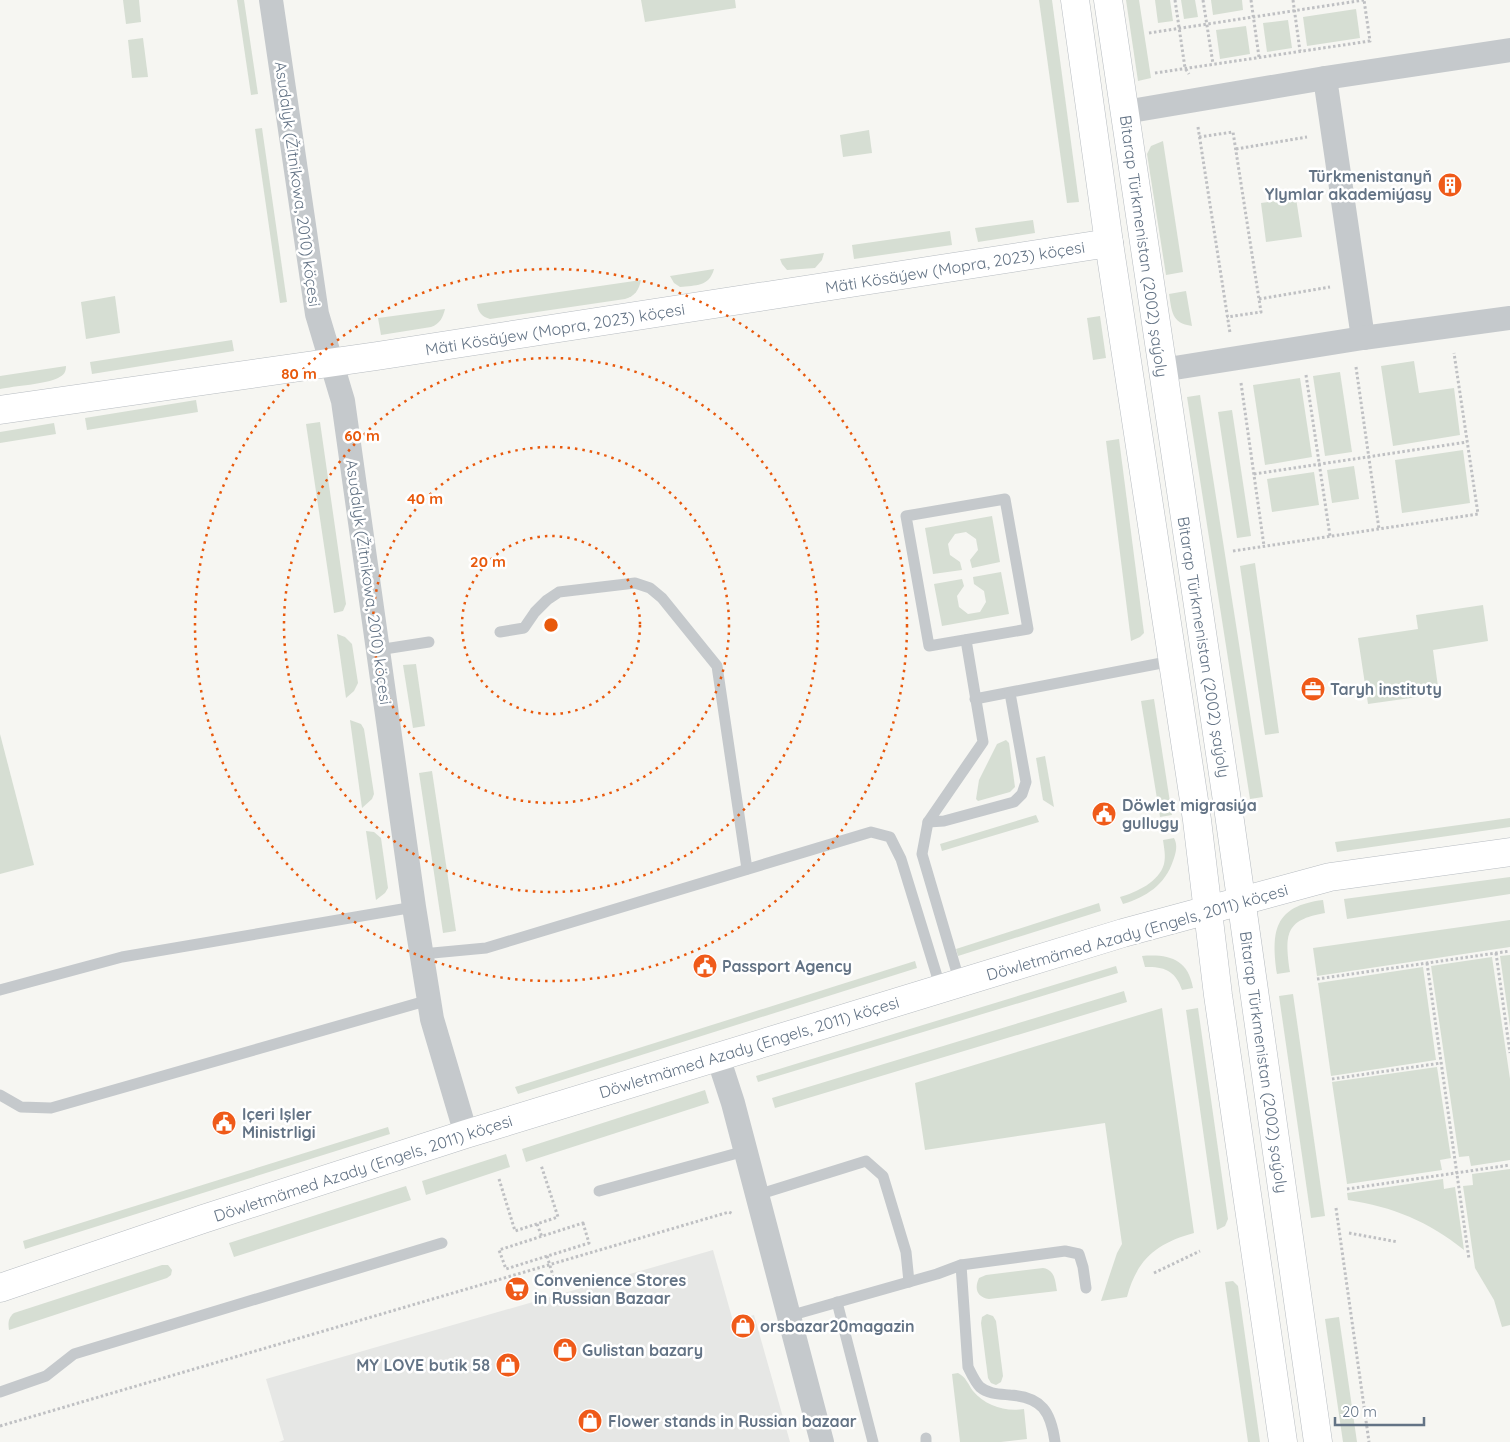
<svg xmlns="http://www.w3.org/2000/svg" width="1510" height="1442" font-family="Quicksand,sans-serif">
  <rect width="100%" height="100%" fill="#f6f6f2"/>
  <polygon fill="#e6e7e5" points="713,1250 733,1321 754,1315 790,1442 279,1442 284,1440 266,1379"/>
  <g fill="#d6ded3">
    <polygon points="123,0 139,0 141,22 126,24"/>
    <polygon points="237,0 244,0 258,94 251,95"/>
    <polygon points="641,0 735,0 736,8 645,22"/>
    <polygon points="1039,0 1052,0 1079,202 1067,203"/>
    <polygon points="1126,0 1139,0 1151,78 1138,81"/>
    <polygon points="1155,0 1170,0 1173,21 1158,23"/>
    <polygon points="1181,0 1195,0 1198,17 1184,19"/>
    <polygon points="1211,0 1242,0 1243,10 1213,15"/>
    <polygon points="1356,9 1360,38 1307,46 1303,17"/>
    <polygon points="1288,20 1292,48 1267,52 1263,23"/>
    <polygon points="1246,26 1250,54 1220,59 1216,30"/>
    <polygon points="143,38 148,77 132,78 128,40"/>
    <polygon points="262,128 287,302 280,303 255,129"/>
    <polygon points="869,130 872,153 843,157 840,135"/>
    <polygon points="1163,141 1183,272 1166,275 1147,154 1151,146"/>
    <polygon points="1296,198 1302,237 1266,242 1261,203"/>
    <polygon points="1033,220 1035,233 978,242 975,228"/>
    <polygon points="950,231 952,245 854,259 852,245"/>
    <polygon points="824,253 822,260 815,268 787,270 782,264 780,259"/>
    <path d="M714 269C709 287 696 285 680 287L674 283 670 276Z"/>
    <path d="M641 280C639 290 635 296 625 299L490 319C482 317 478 312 477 304Z"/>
    <path d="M1186 291 1192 326C1171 323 1172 311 1169 294Z"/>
    <polygon points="115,296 120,333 86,339 81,302"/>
    <path d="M445 309C443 317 440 324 431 327L381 335 378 318Z"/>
    <polygon points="1100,316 1106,358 1093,360 1087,318"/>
    <polygon points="232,340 234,351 92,374 90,362"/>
    <polygon points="1414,361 1419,393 1454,388 1460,435 1393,446 1381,366"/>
    <path d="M66 366C66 372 64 375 58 378 47 384 14 386 0 389V376Z"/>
    <polygon points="1340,372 1352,452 1325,456 1313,376"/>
    <polygon points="1300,378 1312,457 1265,465 1253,385"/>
    <polygon points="1200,395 1263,797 1250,799 1187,397"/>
    <polygon points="196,400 198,412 87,430 85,418"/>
    <polygon points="1232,410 1251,536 1237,538 1218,412"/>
    <polygon points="320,422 346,604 343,611 334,613 306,424"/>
    <polygon points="54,423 56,434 0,443 0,432"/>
    <polygon points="1119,439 1144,633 1140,637 1131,641 1106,441"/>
    <polygon points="1463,450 1470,503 1402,513 1395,460"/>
    <polygon points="1354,466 1359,499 1332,503 1327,470"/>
    <polygon points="1314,472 1319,505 1272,512 1267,479"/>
    <polygon points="992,516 1000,562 972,568 970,560 978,550 976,539 966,532 955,534 948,544 950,555 960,562 962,570 933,574 925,528"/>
    <polygon points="1255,563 1279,733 1265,735 1240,566"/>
    <polygon points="1001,572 1009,614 942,626 934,584 962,579 964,586 957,596 959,607 968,614 980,612 986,602 984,591 974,584 973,577"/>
    <polygon points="1483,605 1488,641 1433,650 1439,694 1368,704 1358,638 1418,629 1416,615"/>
    <polygon points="337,634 345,637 352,644 358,683 354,691 346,698"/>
    <polygon points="416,664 425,726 413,728 403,665"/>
    <polygon points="1154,699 1172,815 1160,817 1141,701"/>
    <polygon points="350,720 361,724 364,729 374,794 372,799 362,808"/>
    <polygon points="0,734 34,865 0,874"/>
    <polygon points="1006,740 1009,743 1015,787 1010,792 978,801 976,799 979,780 997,744"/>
    <polygon points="1045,756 1054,807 1043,800 1036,758"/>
    <polygon points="432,771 456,931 443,933 419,773"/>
    <polygon points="1036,815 1039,822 942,851 940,844"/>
    <polygon points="1510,818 1510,827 1337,852 1335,842"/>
    <polygon points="366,831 374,832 381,838 388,888 385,893 376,900"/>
    <path d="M1174 838C1178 845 1176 853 1173 861 1165 885 1146 897 1123 904L1120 897C1137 892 1159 882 1164 864 1166 856 1164 848 1163 840Z"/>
    <polygon points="1510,877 1510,894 1347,919 1344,899"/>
    <path d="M1323 900 1325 913C1284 920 1285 935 1290 972L1277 974C1271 931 1274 906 1323 900Z"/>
    <polygon points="1099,903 1101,911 958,956 956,949"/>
    <polygon points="1510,920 1510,947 1317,976 1313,948"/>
    <polygon points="1510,955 1510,1027 1500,956"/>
    <path d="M1142 956C1169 954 1188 959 1193 988L1182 990C1176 971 1164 966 1145 967Z"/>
    <polygon points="1492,957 1510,1079 1510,1160 1471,1166 1469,1156 1459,1157 1431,966"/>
    <polygon points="915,961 917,968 518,1094 515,1087"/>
    <polygon points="1116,966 1118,973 758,1082 756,1076"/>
    <polygon points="1423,967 1436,1060 1331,1076 1318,983"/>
    <polygon points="1124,991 1127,1002 775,1108 772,1098"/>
    <polygon points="1293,994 1325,1216 1311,1218 1279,996"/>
    <path d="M1162 1008 1194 1233C1157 1243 1137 1259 1127 1297L1101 1301 1117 1253 1122 1244 1105 1123 925 1150 915 1083Z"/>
    <polygon points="1198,1008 1228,1219 1225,1226 1217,1230 1186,1010"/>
    <polygon points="1437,1067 1451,1158 1440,1160 1442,1170 1347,1184 1332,1082"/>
    <polygon points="705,1090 709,1103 526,1162 522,1149"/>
    <polygon points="388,1127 390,1134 25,1249 23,1241"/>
    <polygon points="506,1154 510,1167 426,1195 422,1181"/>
    <polygon points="1510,1169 1510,1325 1502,1327 1494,1300 1475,1268 1463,1186 1473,1185 1472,1174"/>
    <path d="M1443 1179 1444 1189 1455 1187 1464 1250C1428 1221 1393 1207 1348 1200L1347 1193Z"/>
    <polygon points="406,1186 411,1200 234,1257 229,1243"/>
    <path d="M162 1265H168L172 1270 171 1275 167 1278 9 1330C8 1323 8 1318 14 1313Z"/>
    <path d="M1043 1268C1055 1270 1055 1280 1057 1291L989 1299C977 1297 974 1289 979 1278L986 1275Z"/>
    <polygon points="1233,1281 1238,1286 1260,1442 1248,1442 1225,1282"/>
    <polygon points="987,1314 993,1316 996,1321 1003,1376 1001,1382 996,1385 991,1383 988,1378 981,1323 982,1317"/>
    <polygon points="1339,1317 1357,1442 1343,1442 1325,1319"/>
    <path d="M958 1373C966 1377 968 1384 973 1391 986 1406 1005 1412 1024 1409L1027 1439 1001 1442H960L952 1374Z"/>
  </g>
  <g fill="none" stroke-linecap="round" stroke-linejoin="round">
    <defs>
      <g id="secondary">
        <polyline points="1075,0 1109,243 1197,820 1218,995 1283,1442"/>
        <polyline points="1108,0 1229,814 1318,1442"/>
        <polyline points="0,410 377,356 1109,243"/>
        <polyline points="0,1288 203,1219 466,1134 1123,933 1330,877 1510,852"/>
      </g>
    </defs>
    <use href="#secondary" stroke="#b7bcc1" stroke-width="29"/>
    <g stroke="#bfc0c3" stroke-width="3" stroke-dasharray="2.5 2.5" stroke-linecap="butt">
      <polyline points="1175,0 1185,68 1189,74"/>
      <polyline points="1203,0 1213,64"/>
      <polyline points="1251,0 1259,57"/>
      <polyline points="1293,0 1300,51"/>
      <polyline points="1149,33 1364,0"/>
      <polyline points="1155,73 1370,41 1364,0"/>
      <polyline points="1198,127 1230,333"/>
      <polyline points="1199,137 1233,132 1261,312 1227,317"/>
      <polyline points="1236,149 1307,137"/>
      <polyline points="1259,299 1330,287"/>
      <polyline points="1356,367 1379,529"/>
      <polyline points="1306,375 1330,536"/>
      <polyline points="1241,383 1264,546"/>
      <polyline points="1254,474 1467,442"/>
      <polyline points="1233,551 1478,514 1454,353"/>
      <polyline points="1496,953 1510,1053"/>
      <polyline points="1427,963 1469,1259"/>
      <polyline points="1317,979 1510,951"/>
      <polyline points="1332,1079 1441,1063"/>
      <polyline points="499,1179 515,1231 558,1217 541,1165"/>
      <polyline points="1347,1189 1510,1165"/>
      <polyline points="1336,1208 1369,1442"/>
      <polygon points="583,1223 589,1243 506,1269 499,1250"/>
      <polyline points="537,1224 542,1237"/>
      <polyline points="1349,1233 1398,1242"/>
      <polyline points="1154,1273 1200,1251"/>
      <polyline points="0,1426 729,1212 733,1214"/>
    </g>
    <g stroke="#c5c9cc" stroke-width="11">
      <polygon points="1005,499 1028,629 929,646 906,516"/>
      <polyline points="500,632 524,628 535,612 547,600 559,592 635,583 650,588 662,598 717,666 747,869"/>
      <polyline points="378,650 429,642"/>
      <polyline points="975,699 1172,661"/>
      <polyline points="928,822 944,821 1014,802 1022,794 1026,782 1010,693"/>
      <polyline points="422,954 486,948 871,832 890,837 901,859 941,989"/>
      <polyline points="960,983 922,854 928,822 983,742 966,640"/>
      <polyline points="0,990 122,957 414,907"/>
      <polyline points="0,1095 21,1107 51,1108 429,1000"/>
      <polyline points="599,1191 745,1151"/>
      <polyline points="757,1195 866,1161 883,1176 906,1252 909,1282"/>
      <path d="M961 1265 968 1367C971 1373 975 1382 980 1387 988 1394 1000 1394 1010 1395 1042 1397 1051 1412 1055 1442"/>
      <polyline points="837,1302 873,1442"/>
      <polyline points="789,1316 937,1274 961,1265 1065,1251 1079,1254 1083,1267 1086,1288"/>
      <polyline points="0,1392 46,1376 74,1354 442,1243"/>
      <polyline points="926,1438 926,1442"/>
    </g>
    <g stroke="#c5c9cc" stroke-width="24">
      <polyline points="271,0 317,314 343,401 414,907 432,1019 466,1134"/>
      <polyline points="1325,78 1363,338"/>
      <polyline points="1125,112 1325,78 1510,50"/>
      <polyline points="1162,370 1363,338 1510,318"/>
      <polyline points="718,1057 733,1103 822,1442"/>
    </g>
    <use href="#secondary" stroke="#fff" stroke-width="28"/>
    <polyline stroke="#bfc0c3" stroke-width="3" stroke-dasharray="2.5 2.5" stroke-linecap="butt" points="547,1256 558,1292"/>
  </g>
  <g fill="none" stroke="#e8590c" stroke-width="2.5" stroke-dasharray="2.5 5">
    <circle cx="551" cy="625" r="89"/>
    <circle cx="551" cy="625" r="178"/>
    <circle cx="551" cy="625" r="267"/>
    <circle cx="551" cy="625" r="356"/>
  </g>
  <defs>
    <symbol id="building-disc" viewBox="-11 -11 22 22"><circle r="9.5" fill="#ef5a19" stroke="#fff"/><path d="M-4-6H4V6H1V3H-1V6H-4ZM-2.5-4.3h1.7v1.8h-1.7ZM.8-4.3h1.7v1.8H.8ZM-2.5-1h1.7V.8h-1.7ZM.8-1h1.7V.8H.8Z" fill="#fff"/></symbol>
    <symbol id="office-disc" viewBox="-11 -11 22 22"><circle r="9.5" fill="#ef5a19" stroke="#fff"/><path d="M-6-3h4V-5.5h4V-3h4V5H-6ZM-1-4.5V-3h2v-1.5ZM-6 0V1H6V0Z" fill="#fff"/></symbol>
    <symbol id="civic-disc" viewBox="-11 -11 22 22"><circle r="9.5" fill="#ef5a19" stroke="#fff"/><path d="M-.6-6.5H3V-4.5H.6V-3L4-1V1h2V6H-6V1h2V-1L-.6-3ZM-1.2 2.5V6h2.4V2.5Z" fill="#fff"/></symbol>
    <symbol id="supermarket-disc" viewBox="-11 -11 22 22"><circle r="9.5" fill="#ef5a19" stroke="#fff"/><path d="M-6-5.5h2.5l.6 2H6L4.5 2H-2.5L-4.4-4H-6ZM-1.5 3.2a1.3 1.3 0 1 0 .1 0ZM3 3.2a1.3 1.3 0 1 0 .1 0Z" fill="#fff"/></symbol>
    <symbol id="shop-disc" viewBox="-11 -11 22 22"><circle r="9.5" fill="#ef5a19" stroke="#fff"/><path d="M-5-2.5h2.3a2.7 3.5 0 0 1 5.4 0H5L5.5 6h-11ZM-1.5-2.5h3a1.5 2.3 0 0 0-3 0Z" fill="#fff"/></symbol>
  </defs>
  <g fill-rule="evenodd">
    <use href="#building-disc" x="1436" y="171" width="28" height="28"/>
    <use href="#office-disc" x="1299" y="675" width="28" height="28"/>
    <use href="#civic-disc" x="1090" y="800" width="28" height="28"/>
    <use href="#civic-disc" x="691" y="952" width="28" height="28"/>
    <use href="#civic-disc" x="210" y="1109" width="28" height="28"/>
    <use href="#supermarket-disc" x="503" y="1275" width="28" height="28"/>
    <use href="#shop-disc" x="729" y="1312" width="28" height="28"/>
    <use href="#shop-disc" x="551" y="1336" width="28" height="28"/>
    <use href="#shop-disc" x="494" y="1351" width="28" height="28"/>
    <use href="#shop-disc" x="576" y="1407" width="28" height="28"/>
  </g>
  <g text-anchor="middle" stroke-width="5" stroke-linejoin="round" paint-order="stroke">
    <g font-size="16" font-weight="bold" fill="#637385" stroke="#fff" text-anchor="start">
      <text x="1432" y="182" text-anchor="end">Türkmenistanyň<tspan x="1432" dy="18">Ylymlar akademiýasy</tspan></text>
      <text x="1330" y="695">Taryh instituty</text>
      <text x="1122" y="811">Döwlet migrasiýa<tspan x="1122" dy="18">gullugy</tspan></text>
      <text x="722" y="972">Passport Agency</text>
      <text x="242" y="1120">Içeri Işler<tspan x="242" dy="18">Ministrligi</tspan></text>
      <text x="534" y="1286">Convenience Stores<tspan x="534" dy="18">in Russian Bazaar</tspan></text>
      <text x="760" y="1332">orsbazar20magazin</text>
      <text x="582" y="1356">Gulistan bazary</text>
      <text x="490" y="1371" text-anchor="end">MY LOVE butik 58</text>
      <text x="608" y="1427">Flower stands in Russian bazaar</text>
    </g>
    <g font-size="16" fill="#637385" stroke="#fff">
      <text transform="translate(298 184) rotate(82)" y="6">Asudalyk (Žitnikowa, 2010) köçesi</text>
      <text transform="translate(1144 246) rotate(82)" y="6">Bitarap Türkmenistan (2002) şaýoly</text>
      <text transform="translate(955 267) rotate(-9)" y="6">Mäti Kösäýew (Mopra, 2023) köçesi</text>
      <text transform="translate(555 329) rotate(-9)" y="6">Mäti Kösäýew (Mopra, 2023) köçesi</text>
      <text transform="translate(369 582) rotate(82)" y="6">Asudalyk (Žitnikowa, 2010) köçesi</text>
      <text transform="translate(1204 647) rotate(81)" y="6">Bitarap Türkmenistan (2002) şaýoly</text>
      <text transform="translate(1137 932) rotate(-16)" y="6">Döwletmämed Azady (Engels, 2011) köçesi</text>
      <text transform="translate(749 1047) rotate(-17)" y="6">Döwletmämed Azady (Engels, 2011) köçesi</text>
      <text transform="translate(1264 1062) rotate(82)" y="6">Bitarap Türkmenistan (2002) şaýoly</text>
      <text transform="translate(363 1168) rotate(-18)" y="6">Döwletmämed Azady (Engels, 2011) köçesi</text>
    </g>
  </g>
  <circle cx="551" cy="625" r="8" fill="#e8590c" stroke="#fff" stroke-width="2.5"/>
  <g font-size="15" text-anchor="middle" font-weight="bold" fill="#e8590c" stroke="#fff" stroke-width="5" stroke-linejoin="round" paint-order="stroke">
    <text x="299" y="379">80 m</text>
    <text x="362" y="441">60 m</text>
    <text x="425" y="504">40 m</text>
    <text x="488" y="567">20 m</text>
  </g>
  <path d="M1335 1417v8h89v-8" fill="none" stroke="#637385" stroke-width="2.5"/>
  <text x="1342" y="1417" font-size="15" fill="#637385" stroke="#ffffff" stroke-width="4" paint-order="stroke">20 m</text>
</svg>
